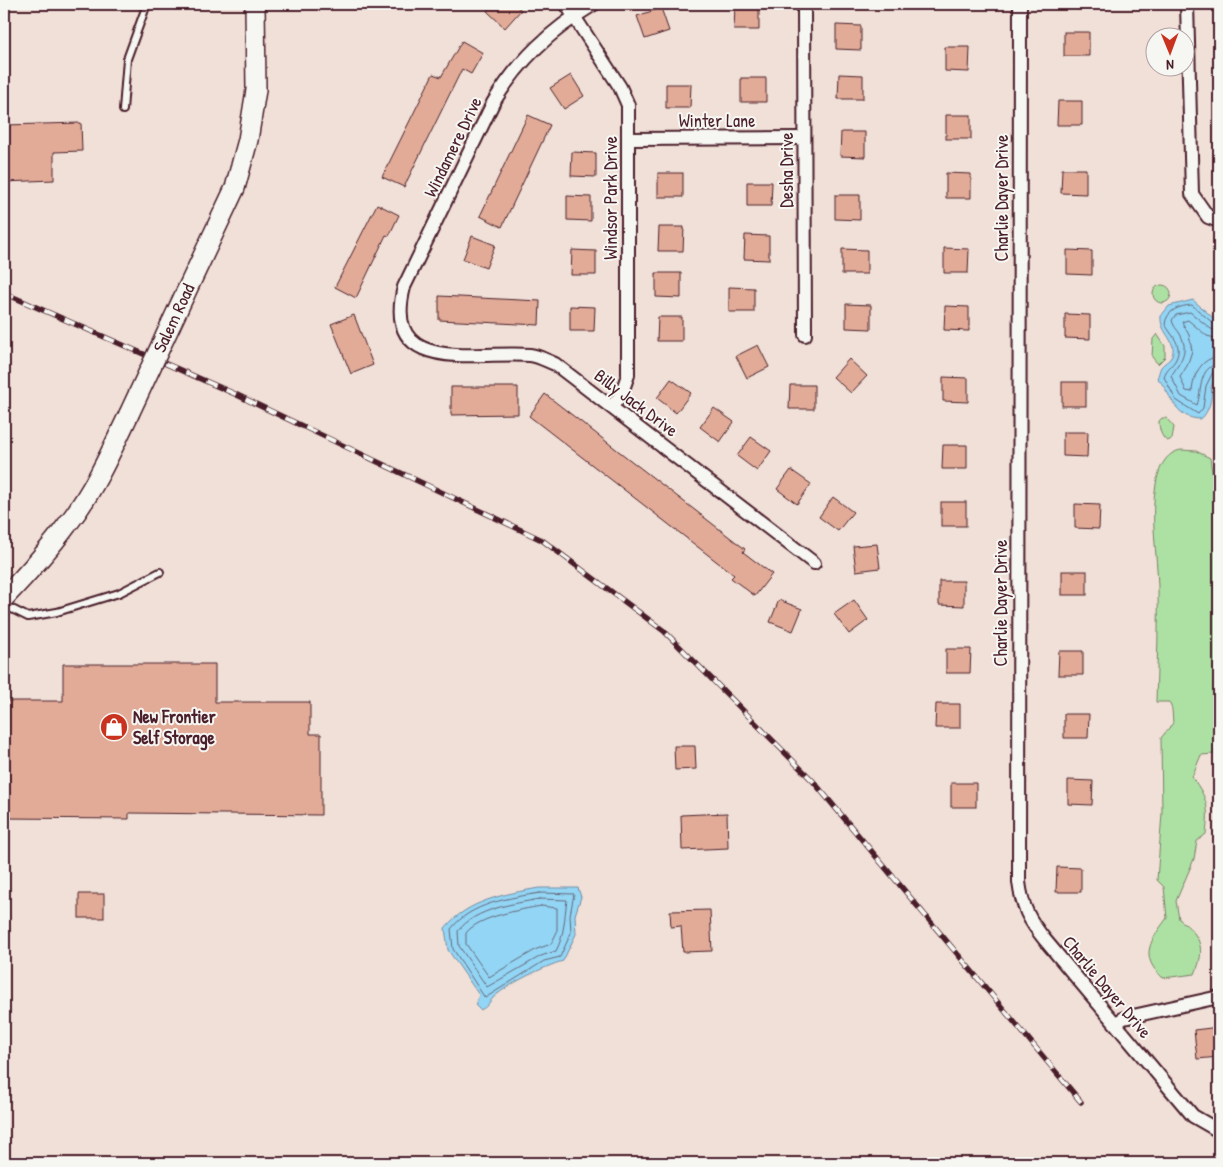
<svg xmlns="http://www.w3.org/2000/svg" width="1223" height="1167" font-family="'Patrick Hand',sans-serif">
  <rect width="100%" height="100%" fill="#f0e0d7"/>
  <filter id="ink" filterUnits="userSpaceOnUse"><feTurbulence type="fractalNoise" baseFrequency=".02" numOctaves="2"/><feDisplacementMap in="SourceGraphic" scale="10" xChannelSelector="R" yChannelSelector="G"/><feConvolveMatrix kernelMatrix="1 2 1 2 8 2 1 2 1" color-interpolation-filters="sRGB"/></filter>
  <g filter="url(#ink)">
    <g fill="#ace1a3" stroke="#7b8067">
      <polygon points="1219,25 1219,58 1217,57 1215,28"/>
      <circle cx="1162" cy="294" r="9"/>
      <polygon points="1157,334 1165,346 1165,357 1158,364 1152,357 1153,339"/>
      <path d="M1162 418H1166L1174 427 1172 439 1167 441C1161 437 1159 428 1159 421Z"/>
      <path d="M1181 450 1196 451 1210 458C1223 541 1219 629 1219 713L1217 742 1214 754 1201 755 1192 777C1208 799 1209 807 1206 834L1197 841 1194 859 1176 901 1179 919C1201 936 1206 948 1195 974L1163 978C1138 956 1151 940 1167 918L1164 887 1157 880 1162 813 1161 738 1173 723 1172 709 1169 702H1156C1157 663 1159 625 1158 587 1157 553 1150 517 1156 484 1159 468 1165 453 1181 450Z"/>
    </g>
    <g fill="#92d5f4" stroke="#758ca4">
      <path d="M1193 300 1219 323V371L1211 387C1213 397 1209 412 1201 419 1173 419 1171 391 1157 378 1159 375 1159 370 1161 367 1163 364 1167 362 1170 359 1181 342 1159 334 1161 316L1169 306Z"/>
      <path d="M539 888H578L581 897 575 915 576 934 563 961C545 966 508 984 494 997 488 1003 488 1007 480 1010L475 1005 479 995 448 950 445 928C468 900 505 894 539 888Z"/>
    </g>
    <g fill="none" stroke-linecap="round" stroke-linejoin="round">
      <g stroke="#67687b" stroke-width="1">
        <path d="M1219 325 1214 324 1192 305C1179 306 1167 310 1165 324 1172 337 1184 345 1175 361 1170 368 1166 369 1164 377L1176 400 1198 414 1203 408 1206 386 1213 372 1219 370"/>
        <path d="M1219 331 1211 329 1190 312 1176 315 1172 320C1173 326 1177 329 1180 334 1190 351 1180 362 1171 376L1181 396 1197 405C1202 392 1198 366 1219 364"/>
        <path d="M1219 339 1207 336 1188 320 1182 322 1189 335 1192 351 1187 366 1180 377 1186 391 1192 392C1193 376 1201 357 1219 357"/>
        <path d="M540 893 574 894 570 915 571 933 560 957 544 961 485 998 453 949 451 929C471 903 509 898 540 893Z"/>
        <path d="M540 899 567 900C564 918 565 934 556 951L541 956 487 987 459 946 458 931C476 908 513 904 540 899Z"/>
        <path d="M541 906 557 908V932L551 944 537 949 489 977 466 944V933C479 916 520 910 541 906Z"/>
      </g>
    </g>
    <g fill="#e1ab97" stroke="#4a1f2b">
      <polygon points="493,4 514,4 521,10 505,28 487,11"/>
      <polygon points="735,5 759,6 759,30 734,30"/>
      <polygon points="661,8 669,31 645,39 637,16"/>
      <polygon points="836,25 861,26 861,50 836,49"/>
      <rect x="1064" y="32" width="25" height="24"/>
      <polygon points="462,41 483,53 471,74 462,69 404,187 382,177 433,74 441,77"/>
      <polygon points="945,47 970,47 969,72 945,71"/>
      <polygon points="839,74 863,75 863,99 838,99"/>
      <polygon points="571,75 584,96 564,109 550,88"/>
      <rect x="741" y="78" width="25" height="24"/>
      <polygon points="666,84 691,84 690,108 666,108"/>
      <polygon points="1058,101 1082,101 1082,125 1057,125"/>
      <polygon points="528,115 550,125 502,227 480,216"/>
      <rect x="946" y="115" width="25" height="24"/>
      <polygon points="81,123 82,151 54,152 54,180 4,182 4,125"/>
      <polygon points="841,132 865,132 865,157 840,156"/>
      <polygon points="572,152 596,153 596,177 571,176"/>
      <polygon points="1062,169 1086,169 1086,194 1061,193"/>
      <rect x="658" y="173" width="25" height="24"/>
      <polygon points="946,173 971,174 971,198 946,198"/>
      <polygon points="747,182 772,182 771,206 747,206"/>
      <polygon points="835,195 860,195 860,220 835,219"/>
      <polygon points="567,196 591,197 591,221 567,220"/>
      <polygon points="377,204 399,215 389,236 386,235 356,298 335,287"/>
      <polygon points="659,227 684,227 683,251 658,251"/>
      <polygon points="745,235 769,236 769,260 744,259"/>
      <polygon points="472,236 495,245 486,268 463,259"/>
      <polygon points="944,248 969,249 968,273 944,273"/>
      <polygon points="842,249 867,250 867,274 842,274"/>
      <polygon points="572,250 596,251 596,275 571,275"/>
      <polygon points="1067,250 1092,251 1092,275 1067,274"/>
      <polygon points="656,273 681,273 681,298 656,297"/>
      <polygon points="729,287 754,288 754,312 729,312"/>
      <polygon points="439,296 540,301 539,325 439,320"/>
      <polygon points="846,304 871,305 871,329 846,328"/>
      <polygon points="570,306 595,307 594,331 570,331"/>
      <polygon points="945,306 969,307 969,331 944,330"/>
      <polygon points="1065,314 1090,315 1090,339 1065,338"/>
      <polygon points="354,315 373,365 351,374 331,324"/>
      <polygon points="658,317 682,317 682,341 657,341"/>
      <polygon points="758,345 769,367 747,378 736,356"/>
      <polygon points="849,359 867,376 851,393 833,377"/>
      <polygon points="943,377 968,378 968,402 943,401"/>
      <polygon points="671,379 691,393 676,413 657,398"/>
      <rect x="1062" y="382" width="24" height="24"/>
      <polygon points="790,385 814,385 814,409 789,409"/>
      <polygon points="451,387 518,387 518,414 451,415"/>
      <polygon points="545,394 745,549 743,552 772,574 755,596 731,578 734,575 529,416"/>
      <polygon points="714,408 734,422 720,442 700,427"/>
      <polygon points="1063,432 1088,432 1087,457 1063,456"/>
      <polygon points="751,437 771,451 757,471 737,456"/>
      <polygon points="943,445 967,445 967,469 942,469"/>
      <polygon points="791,470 811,484 797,504 777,489"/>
      <polygon points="833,497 853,512 838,531 819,517"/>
      <rect x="941" y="502" width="25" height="24"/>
      <polygon points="1075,504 1100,505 1099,529 1075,528"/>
      <polygon points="877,544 880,568 856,571 853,546"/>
      <rect x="1062" y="571" width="25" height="24"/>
      <polygon points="939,581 964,581 964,606 939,605"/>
      <polygon points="779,600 802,609 793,631 770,622"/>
      <polygon points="854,600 868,620 849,634 834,614"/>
      <polygon points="946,649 971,649 970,673 946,673"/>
      <polygon points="1059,651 1083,651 1083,675 1058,675"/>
      <polygon points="63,664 215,664 215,702 310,702 310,734 321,734 321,815 129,813 129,819 4,818 4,701 63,701"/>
      <polygon points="936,704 960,704 960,728 935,728"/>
      <polygon points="1064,714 1089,714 1088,738 1064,738"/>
      <polygon points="674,746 695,746 696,769 675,770"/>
      <polygon points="1068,780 1093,781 1092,805 1068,804"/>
      <rect x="951" y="783" width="25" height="24"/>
      <polygon points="727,813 728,848 682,850 681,815"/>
      <polygon points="1057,867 1081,868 1081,892 1056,892"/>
      <rect x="79" y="894" width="25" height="24"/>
      <polygon points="710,910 712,951 683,952 681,926 671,927 670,911"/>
      <polygon points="1219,1027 1219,1057 1197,1059 1194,1030"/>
    </g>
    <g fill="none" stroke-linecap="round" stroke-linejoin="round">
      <defs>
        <g id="service">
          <polyline points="123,110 127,59 147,4"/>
          <polyline points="4,605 28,617 57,612 119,593 160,572"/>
        </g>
        <g id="minor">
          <polyline points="566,4 620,87 628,105 628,375 621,395 612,406"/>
          <path d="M594 4C551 30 519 60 493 103L404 287C381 378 481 350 530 355 539 356 547 361 555 364L814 563"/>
          <polyline points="804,4 805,335"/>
          <path d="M1020 4 1019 882C1022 907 1029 920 1045 940L1193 1116 1219 1131"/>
          <polyline points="1187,4 1192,194 1208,217 1219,221"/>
          <polyline points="629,139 804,138"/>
          <polyline points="1116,1023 1124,1018 1219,997"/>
        </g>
        <g id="secondary">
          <polyline points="185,294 235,188 248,140 256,90 255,4"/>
          <path d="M4 598C26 575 48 551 67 525 93 492 111 452 129 414"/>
        </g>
      </defs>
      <use href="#service" stroke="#4a1f2b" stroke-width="10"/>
      <use href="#minor" stroke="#4a1f2b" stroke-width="16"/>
      <use href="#secondary" stroke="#4a1f2b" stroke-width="22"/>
      <use href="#service" stroke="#f6f6f2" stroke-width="6"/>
      <use href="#minor" stroke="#f6f6f2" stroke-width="12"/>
      <use href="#secondary" stroke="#f6f6f2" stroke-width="19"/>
      <defs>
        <polyline id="rail" points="4,293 235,394 542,540 664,631 813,781 1081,1102"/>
      </defs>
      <use href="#rail" stroke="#4a1f2b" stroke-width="5.5"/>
      <use href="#rail" stroke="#f6f6f2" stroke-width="4" stroke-dasharray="11" stroke-linecap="butt"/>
      <defs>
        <polyline id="secondary-bridge" points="129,414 185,294"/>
      </defs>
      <use href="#secondary-bridge" stroke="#4a1f2b" stroke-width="22" stroke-linecap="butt"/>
      <use href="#secondary-bridge" stroke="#f6f6f2" stroke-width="19"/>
    </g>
  </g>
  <defs>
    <symbol id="shop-disc" viewBox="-11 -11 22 22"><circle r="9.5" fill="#c8321e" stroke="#f6f6f2"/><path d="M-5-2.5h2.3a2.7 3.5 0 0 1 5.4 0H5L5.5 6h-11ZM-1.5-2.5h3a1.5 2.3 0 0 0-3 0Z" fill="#fff"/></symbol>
  </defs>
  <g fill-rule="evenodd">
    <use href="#shop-disc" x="98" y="711" width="32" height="32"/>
  </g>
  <g text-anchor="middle" stroke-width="4" stroke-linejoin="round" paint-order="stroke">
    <g font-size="18" fill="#4a1f2b" stroke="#f6f6f2">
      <text x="717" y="127">Winter Lane</text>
      <text transform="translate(453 147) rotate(-64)" y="6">Windamere Drive</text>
      <text transform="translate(787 170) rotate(-90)" y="6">Desha Drive</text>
      <text transform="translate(611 198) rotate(-90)" y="6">Windsor Park Drive</text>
      <text transform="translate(1002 198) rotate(-90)" y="6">Charlie Dayer Drive</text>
      <text transform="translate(174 318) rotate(-65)" y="6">Salem Road</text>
      <text transform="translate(636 403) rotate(37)" y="6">Billy Jack Drive</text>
      <text transform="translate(1001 603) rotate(-90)" y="6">Charlie Dayer Drive</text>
      <text transform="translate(1107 987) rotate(50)" y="6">Charlie Dayer Drive</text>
    </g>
    <g font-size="18" font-weight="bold" fill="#4a1f2b" stroke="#f6f6f2" text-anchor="start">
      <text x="133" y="723">New Frontier<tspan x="133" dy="21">Self Storage</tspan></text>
    </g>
  </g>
  <rect width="1223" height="1167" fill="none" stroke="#f6f6f2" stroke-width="20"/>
  <rect x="10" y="10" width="1203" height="1147" fill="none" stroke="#4a1f2b" stroke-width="2" filter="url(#ink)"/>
  <g transform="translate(1170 52) rotate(179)"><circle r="24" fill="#f6f6f2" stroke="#b1a0a2"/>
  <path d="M0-4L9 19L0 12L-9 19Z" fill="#c8321e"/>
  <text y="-8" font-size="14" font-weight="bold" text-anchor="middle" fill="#4a1f2b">N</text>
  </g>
</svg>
